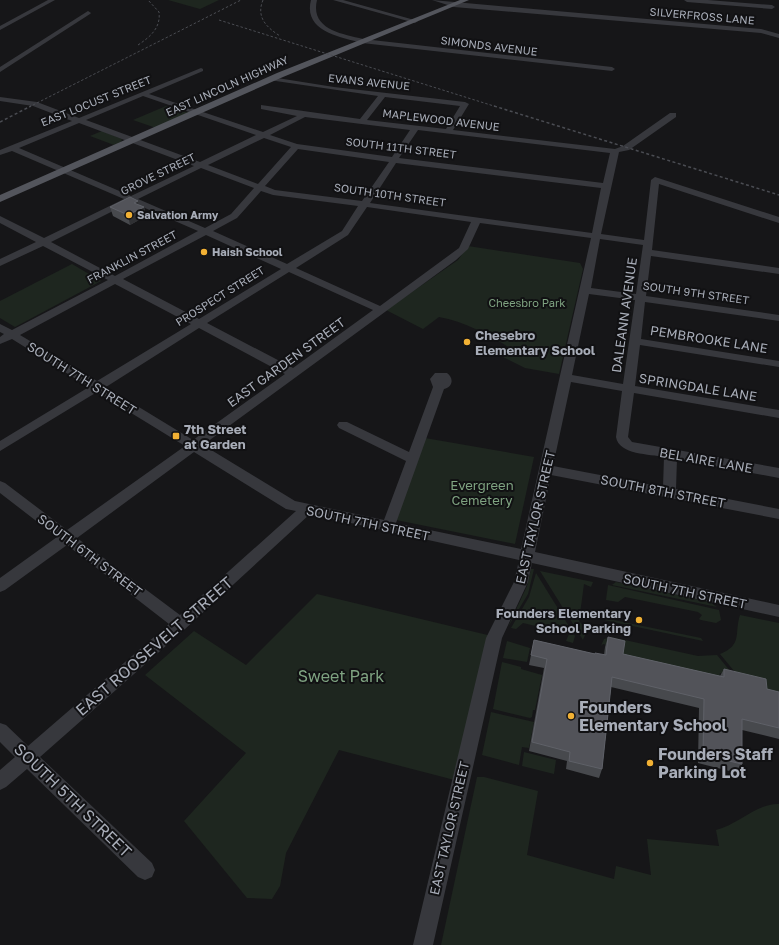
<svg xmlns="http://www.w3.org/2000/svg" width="779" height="945" font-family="'Golos Text',sans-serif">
  <rect width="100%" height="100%" fill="#161618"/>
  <g fill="#1e261f">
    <polygon points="168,0 219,0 200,9"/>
    <polygon points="166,106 189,113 156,128 133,120"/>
    <polygon points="102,131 122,139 121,142 114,145 90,136"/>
    <path d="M468 246 580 263 583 269 559 374 525 368 503 357 510 348C489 335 464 321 439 317L423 329 386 310 458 260Z"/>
    <polygon points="72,264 101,281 15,327 0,318 0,301"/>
    <polygon points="425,438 534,457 515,544 396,520"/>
    <polygon points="531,569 534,569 528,594 508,627 527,586"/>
    <polygon points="540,571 593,582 591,587 584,584 579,621 587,630 583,640"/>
    <polygon points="536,573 575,636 573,643 566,641 569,634 523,623 516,629 511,628 529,597"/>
    <polygon points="616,582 701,600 711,603 717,607 612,585"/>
    <polygon points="608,585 719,610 721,620 716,623 701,620 699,619 702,615 698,612 625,597 618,602 606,600"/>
    <polygon points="317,594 500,638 466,783 339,750 286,853 280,886 272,899 247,898 184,821 246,753 145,675 194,631 246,665"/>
    <path d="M740 615 779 623V701L744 683 720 654C743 645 734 633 740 615Z"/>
    <polygon points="604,618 701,638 703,641 604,620"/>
    <polygon points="611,637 698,656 717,655 739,682 720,673 718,685 621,663 607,645 603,644 601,646 604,639"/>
    <polygon points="507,641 530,648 527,662 503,658"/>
    <polygon points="502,662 521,667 521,669 542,675 535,710 533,710 532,717 530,718 493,709"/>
    <polygon points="491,712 534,722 529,748 522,747 519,765 482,755"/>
    <polygon points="524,752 556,760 554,774 522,766"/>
    <path d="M477 777H484L538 791 527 855 614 879 616 866 651 875 647 839 719 846 716 830C738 825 757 803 779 804V945H441Z"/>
  </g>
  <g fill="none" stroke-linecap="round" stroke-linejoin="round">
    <g fill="#37383d" fill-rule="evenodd">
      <polygon points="48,0 55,0 0,30 0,26"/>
      <path d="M311 0H317C310 29 341 34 363 39L612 67 615 69 612 71 362 43C339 37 303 31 311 0Z"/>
      <polygon points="333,0 343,0 418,21 415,23"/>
      <polygon points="432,0 761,29 779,34 779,38 761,33 454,7"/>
      <polygon points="684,0 708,0 772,5 775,7 772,9 687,2"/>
      <polygon points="88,11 91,13 90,14 0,72 0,67"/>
      <path d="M201 68 203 69V71L149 94 263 132 297 116 261 109V105L360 119 378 96 269 80 268 79 271 77 334 87 465 102 469 104 453 130 615 149 623 146 670 113H676V117L629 150 619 152 601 234 644 240 651 180 655 177 779 217V223L659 184 652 250 779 268V274L651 256 646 296 779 315V321L645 302 641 339 779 361V367L640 345 635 386 779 410V418L634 393 628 437 632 442 779 468V478L677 459 676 489 779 509V519L551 475 535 552 779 605V617L532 563 528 582 502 638 433 945H413L486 638 514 582 519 560 310 514 185 629 40 757 152 863 155 870 152 877 145 880 138 877 27 769 6 787 0 790V770L15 757 0 742V723L6 725 28 746 169 624 67 545 5 590 0 592V578L57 537 0 493V481L5 483 67 530 185 446 97 392 0 451V441L89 387 12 339 0 344V337L4 334 0 332V324L12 330 108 280 43 246 0 266V259L36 242 0 223V216L44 238 124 199 12 151 0 155V150L72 121 33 106 0 101V97L37 102 79 118ZM143 96 256 135 200 162 86 120ZM385 97 460 106 446 129 367 120ZM305 117 410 130 392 157 297 144 270 135ZM79 123 194 166 131 196 19 148ZM418 130 610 153 603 183 399 158ZM264 138 291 147 258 184 208 165ZM298 149 389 162 362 201 275 190 265 186ZM396 163 601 188 592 233 370 203ZM201 168 254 188 231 214 205 228 138 199ZM261 191 273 195 358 206 342 231 287 264 213 231 237 218ZM131 202 198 231 115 276 51 242ZM367 207 471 222 459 248 380 306 296 268 348 235ZM480 223 591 238 521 549 396 523 444 389C453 387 454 378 447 373H435L430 379 433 387 409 452 347 422H339L337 425 339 428 406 461 384 520 295 501 203 445 456 260 468 249ZM206 235 281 269 199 319 123 279ZM600 239 643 245 636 294 591 288ZM289 272 373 310 293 368 207 323ZM115 284 191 324 97 381 20 335ZM589 294 635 300 623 384 572 375ZM199 328 285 374 193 440 106 387ZM571 382 622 391 616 437C619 455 650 454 664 457L663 487 553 466ZM194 452 286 509 296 511 180 615 77 538Z"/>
    </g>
    <polygon fill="#53555c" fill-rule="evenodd" points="460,0 469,0 283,77 0,202 0,195 277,73"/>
    <g stroke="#4a4c52" stroke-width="1" stroke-dasharray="2.5 2" stroke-linecap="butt">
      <path d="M263 0C256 17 266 27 280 36"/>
      <polyline points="219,20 497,107"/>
      <path d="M138 45C150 37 161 28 159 12L148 0"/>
      <polyline points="29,107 241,0"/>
    </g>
    <g stroke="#4a4c52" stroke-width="1.5" stroke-dasharray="3 2.5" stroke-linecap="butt">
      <polyline points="494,106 779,195"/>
      <polyline points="0,122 31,106"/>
    </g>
  </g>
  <g fill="#47494d">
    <polygon points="138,201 139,205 144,207 146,216 130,225 113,216 110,207"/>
    <polygon points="608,637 623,654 720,676 724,669 767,689 779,692 779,739 742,730 742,764 737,773 698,763 699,708 611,687 602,769 599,778 566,769 567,761 529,751 544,668 529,665 534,640 595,654 604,655 605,647"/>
  </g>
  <polygon fill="#2f3033" points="138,201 140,209 144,207 146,216 130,225 128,215 134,203"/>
  <g fill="#525359" stroke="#5f6168">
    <polygon points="130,197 138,201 134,203 144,207 128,215 110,207"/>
    <polygon points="608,637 625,641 623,654 724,677 724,669 766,679 767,689 779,692 779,728 742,719 742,764 703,755 704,699 612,677 602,769 569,761 570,752 532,742 547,659 531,655 534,640 595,654 595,653 606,655"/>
  </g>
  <g fill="#f2b134" stroke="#111113" stroke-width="1.5">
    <circle cx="129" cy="215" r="4"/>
    <circle cx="204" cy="252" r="4"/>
    <circle cx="467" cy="342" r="4"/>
    <rect x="172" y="432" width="8" height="8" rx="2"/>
    <circle cx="639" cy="620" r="4"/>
    <circle cx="571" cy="716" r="4"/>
    <circle cx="650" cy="763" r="4"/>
  </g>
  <g text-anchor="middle" stroke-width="4" stroke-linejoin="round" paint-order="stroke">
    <g font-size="11" fill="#a8adb8" stroke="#111113">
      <text transform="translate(702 16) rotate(5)" y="4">SILVERFROSS LANE</text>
      <text transform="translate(489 46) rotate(7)" y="4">SIMONDS AVENUE</text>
      <text transform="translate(369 82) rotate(6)" y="4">EVANS AVENUE</text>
      <text transform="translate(227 86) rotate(-24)" y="4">EAST LINCOLN HIGHWAY</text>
      <text transform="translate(96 101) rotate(-22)" y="4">EAST LOCUST STREET</text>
      <text transform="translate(441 120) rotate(7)" y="4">MAPLEWOOD AVENUE</text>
      <text transform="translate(401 148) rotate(7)" y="4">SOUTH 11TH STREET</text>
      <text transform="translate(158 174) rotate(-26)" y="4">GROVE STREET</text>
      <text transform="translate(390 195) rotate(8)" y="4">SOUTH 10TH STREET</text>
      <text transform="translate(132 257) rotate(-28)" y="4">FRANKLIN STREET</text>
      <text transform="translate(696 293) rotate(8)" y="4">SOUTH 9TH STREET</text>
      <text transform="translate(220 296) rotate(-32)" y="4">PROSPECT STREET</text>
    </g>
    <g font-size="11" font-weight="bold" fill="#a8adb8" stroke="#111113" text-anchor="start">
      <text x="137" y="219">Salvation Army</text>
      <text x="212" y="256">Haish School</text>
    </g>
    <g font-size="11" fill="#7fa381" stroke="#111113">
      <text x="527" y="307">Cheesbro Park</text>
    </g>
    <g font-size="13" fill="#a8adb8" stroke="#111113">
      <text transform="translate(624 315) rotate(-82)" y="5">DALEANN AVENUE</text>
      <text transform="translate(709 339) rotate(9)" y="5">PEMBROOKE LANE</text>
      <text transform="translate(286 362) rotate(-36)" y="5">EAST GARDEN STREET</text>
      <text transform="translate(82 378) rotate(32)" y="5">SOUTH 7TH STREET</text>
      <text transform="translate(698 387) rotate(9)" y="5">SPRINGDALE LANE</text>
      <text transform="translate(706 460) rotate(10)" y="5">BEL AIRE LANE</text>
      <text transform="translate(663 491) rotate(11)" y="5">SOUTH 8TH STREET</text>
      <text transform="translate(535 517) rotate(-77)" y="5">EAST TAYLOR STREET</text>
      <text transform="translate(368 523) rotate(12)" y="5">SOUTH 7TH STREET</text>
      <text transform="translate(90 555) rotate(37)" y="5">SOUTH 6TH STREET</text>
      <text transform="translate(685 591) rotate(12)" y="5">SOUTH 7TH STREET</text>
      <text transform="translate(449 828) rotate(-77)" y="5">EAST TAYLOR STREET</text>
    </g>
    <g font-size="13" font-weight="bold" fill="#a8adb8" stroke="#111113" text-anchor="start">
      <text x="475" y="340">Chesebro<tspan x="475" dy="15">Elementary School</tspan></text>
      <text x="184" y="434">7th Street<tspan x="184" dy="15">at Garden</tspan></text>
      <text x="631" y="618" text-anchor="end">Founders Elementary<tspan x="631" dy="15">School Parking</tspan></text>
    </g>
    <g font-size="13" fill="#7fa381" stroke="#111113">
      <text x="482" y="490">Evergreen<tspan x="482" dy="15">Cemetery</tspan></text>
    </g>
    <g font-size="16" fill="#a8adb8" stroke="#111113">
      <text transform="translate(154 646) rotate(-41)" y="6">EAST ROOSEVELT STREET</text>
      <text transform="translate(73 800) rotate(44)" y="6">SOUTH 5TH STREET</text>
    </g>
    <g font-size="16" fill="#7fa381" stroke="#111113">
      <text x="341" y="682">Sweet Park</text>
    </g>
    <g font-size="16" font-weight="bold" fill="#a8adb8" stroke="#111113" text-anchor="start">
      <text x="579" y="713">Founders<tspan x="579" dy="18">Elementary School</tspan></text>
      <text x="658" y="760">Founders Staff<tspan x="658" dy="18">Parking Lot</tspan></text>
    </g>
  </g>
</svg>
